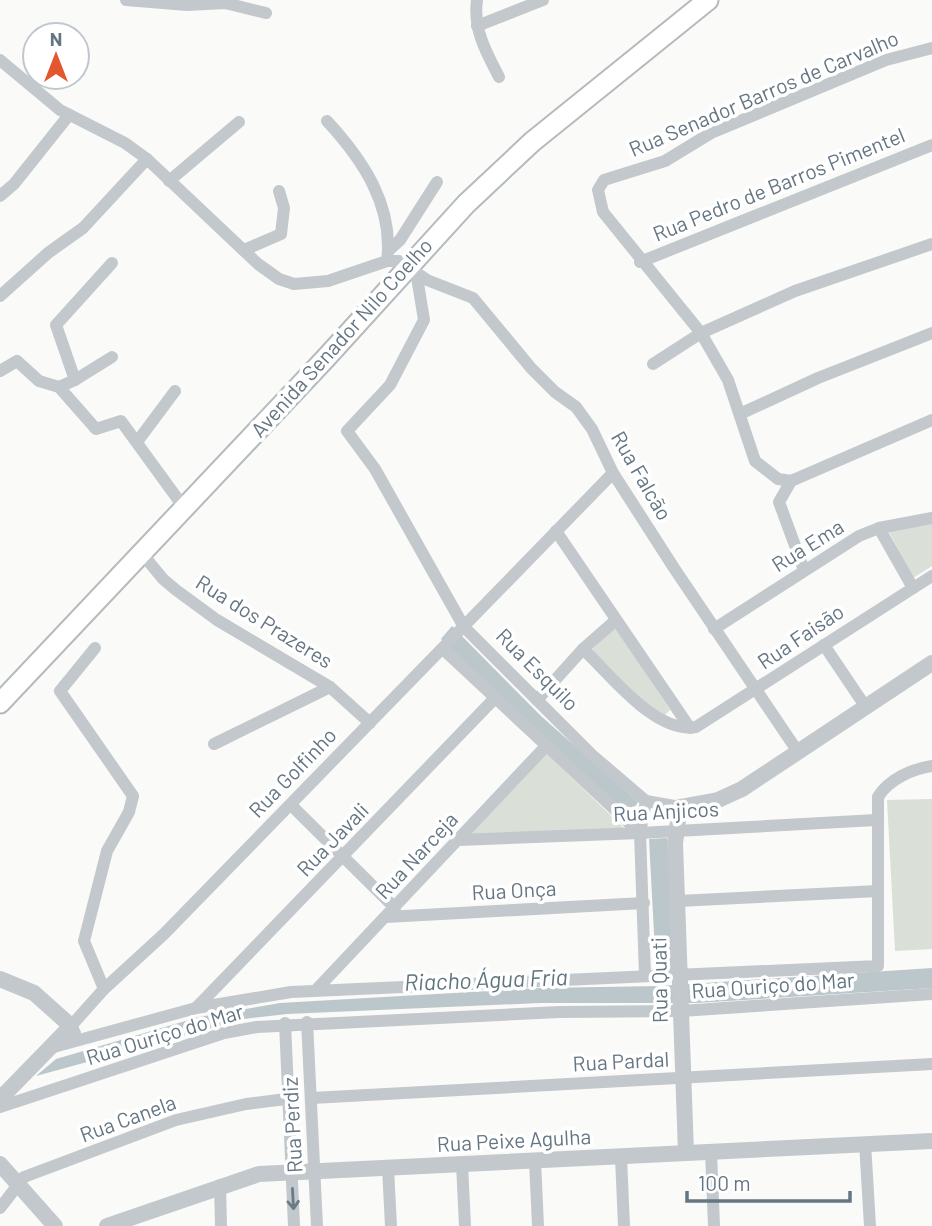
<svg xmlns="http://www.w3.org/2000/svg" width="932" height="1226" font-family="Barlow,sans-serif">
  <rect width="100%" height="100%" fill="#fafaf8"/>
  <g fill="#dadfd7">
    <polygon points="932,522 932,566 913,578 888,530"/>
    <polygon points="615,626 670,710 663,717 647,707 592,650"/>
    <polygon points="545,752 627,831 468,837"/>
    <polygon points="932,799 932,949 895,951 887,800"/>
  </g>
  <g fill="#bbc7cb">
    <polygon points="452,626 541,716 638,802 628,818 441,639"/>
    <polygon points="667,838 675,971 656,971 649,839"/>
    <polygon points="932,968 932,988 696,1003 541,1003 287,1014 244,1019 36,1076 56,1059 199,1017 280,1003 540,988 660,986"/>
  </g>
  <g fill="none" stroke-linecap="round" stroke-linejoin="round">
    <defs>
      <polyline id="primary" points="0,703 325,359 466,204 532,142 708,0"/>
    </defs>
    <use href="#primary" stroke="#b5babe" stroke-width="23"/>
    <g stroke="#c3c8cc" stroke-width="12">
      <polyline points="126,0 187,5 225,3 266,13"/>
      <path d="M477 0C473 29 486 52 499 77"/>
      <polyline points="477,26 543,0"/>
      <polyline points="932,48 886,60 711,133 665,161 604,180 598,190 603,212 701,333 728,380 755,461 778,479 791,481 932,420"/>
      <polyline points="0,60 60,110 125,143 147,159 258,264 279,279 294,284 328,281 387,261 399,261 427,280 473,298 531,368 555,392 576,407 592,429 613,473 674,568 798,752"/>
      <path d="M327 121C363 160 394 206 387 261"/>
      <polyline points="169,181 239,122"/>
      <polyline points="0,196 14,184 69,115"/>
      <polyline points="244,250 281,234 284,208 279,191"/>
      <polyline points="389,250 400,240 437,182"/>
      <polyline points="640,262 932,145"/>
      <polyline points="416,271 424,320 390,385 347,431 375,469 464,627 592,755 646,801 680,807"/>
      <polyline points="0,296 48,253 83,228 147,159"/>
      <polyline points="653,364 701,333 795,291 932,244"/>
      <polyline points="0,371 17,361 39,381 59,387 96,429 121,421 185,509"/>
      <polyline points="75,380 112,357"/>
      <polyline points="59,387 75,380 56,325 112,263"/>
      <polyline points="742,413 818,378 932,333"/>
      <polyline points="137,442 175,391"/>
      <polyline points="791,481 779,502 804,570"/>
      <polyline points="879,528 913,588"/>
      <polyline points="556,531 690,728"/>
      <polyline points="140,551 163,579 176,590 217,620 330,687 370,723"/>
      <polyline points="714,629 859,536 879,528 932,518"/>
      <polyline points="824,645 865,706"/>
      <polyline points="95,648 60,691 133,796 129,812 107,851 84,941 104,989"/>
      <polyline points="443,649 640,833"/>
      <path d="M583 649C611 675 655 734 696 727L932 576"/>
      <polyline points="537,700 583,649 616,620"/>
      <polyline points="214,744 330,687"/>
      <polyline points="291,805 395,908"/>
      <polyline points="459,840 640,833 876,820"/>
      <polyline points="678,901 878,891"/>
      <polyline points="386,917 644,903"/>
      <polyline points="645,975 640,833 646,801"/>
      <polyline points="315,991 546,746"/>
      <polyline points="196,1008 495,698"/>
      <polyline points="307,1022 317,1226"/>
      <polyline points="285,1023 294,1226"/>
      <polyline points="75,1033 71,1026 104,989 164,934 613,473"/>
      <path d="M50 1048 196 1008 291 992 878 966V797C889 779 912 769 932 766"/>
      <polyline points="312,1098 932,1064"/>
      <polyline points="0,1107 224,1033 257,1027 559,1012 681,1011 932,994"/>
      <polyline points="865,1143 870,1226"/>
      <polyline points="711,1152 714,1226"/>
      <polyline points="621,1157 624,1226"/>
      <polyline points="535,1161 538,1226"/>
      <polyline points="462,1164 465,1226"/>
      <polyline points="388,1168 391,1226"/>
      <polyline points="220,1185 221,1226"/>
      <polyline points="0,1208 24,1177 176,1120 246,1104 286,1099"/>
    </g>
    <g stroke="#c3c8cc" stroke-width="16">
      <polyline points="0,979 34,993 71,1026 0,1099"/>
      <polyline points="686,1153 675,843 680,807 718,800 742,789 932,663"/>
      <polyline points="0,1164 55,1226"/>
      <polyline points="107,1226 259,1174 932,1141"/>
    </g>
    <use href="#primary" stroke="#fff" stroke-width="19"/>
  </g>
  <defs><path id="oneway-shaft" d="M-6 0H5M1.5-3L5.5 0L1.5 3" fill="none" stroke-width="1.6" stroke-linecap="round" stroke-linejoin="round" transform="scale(1.75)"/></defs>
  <use stroke="#6a7a87" href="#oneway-shaft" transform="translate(293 1199) rotate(87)"/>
  <g text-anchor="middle" stroke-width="7" stroke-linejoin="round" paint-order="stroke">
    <g font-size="21" fill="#657683" stroke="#fff">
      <text transform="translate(764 94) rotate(-23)" y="7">Rua Senador Barros de Carvalho</text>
      <text transform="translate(779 185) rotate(-22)" y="7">Rua Pedro de Barros Pimentel</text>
      <text transform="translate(342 338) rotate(-48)" y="7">Avenida Senador Nilo Coelho</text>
      <text transform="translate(641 476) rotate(60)" y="7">Rua Falcão</text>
      <text transform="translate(808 546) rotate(-32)" y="7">Rua Ema</text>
      <text transform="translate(264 622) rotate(32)" y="7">Rua dos Prazeres</text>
      <text transform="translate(801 637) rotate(-34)" y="7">Rua Faisão</text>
      <text transform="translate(537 670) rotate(45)" y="7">Rua Esquilo</text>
      <text transform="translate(293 773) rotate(-46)" y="7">Rua Golfinho</text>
      <text transform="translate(666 812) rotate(-3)" y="7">Rua Anjicos</text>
      <text transform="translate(333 840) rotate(-46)" y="7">Rua Javali</text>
      <text transform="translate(417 856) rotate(-47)" y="7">Rua Narceja</text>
      <text transform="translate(514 891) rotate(-3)" y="7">Rua Onça</text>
      <text transform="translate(660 980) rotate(-91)" y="7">Rua Quati</text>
      <text transform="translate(773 986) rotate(-4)" y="7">Rua Ouriço do Mar</text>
      <text transform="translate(165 1035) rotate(-17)" y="7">Rua Ouriço do Mar</text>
      <text transform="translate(621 1062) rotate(-3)" y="7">Rua Pardal</text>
      <text transform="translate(128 1119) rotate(-20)" y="7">Rua Canela</text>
      <text transform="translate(293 1125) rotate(-93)" y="7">Rua Perdiz</text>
      <text transform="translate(514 1141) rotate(-3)" y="7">Rua Peixe Agulha</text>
    </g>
    <g font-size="23" font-style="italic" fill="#60757c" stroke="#fff">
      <text transform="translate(486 980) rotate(-2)" y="8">Riacho Água Fria</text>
    </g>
  </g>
  <g transform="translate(56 56)"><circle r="33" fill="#ffffff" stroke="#c1c8cd" stroke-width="2"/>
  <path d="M0-5L12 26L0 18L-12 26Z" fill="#e4572e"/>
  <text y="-10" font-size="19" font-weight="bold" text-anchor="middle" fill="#657683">N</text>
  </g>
  <path d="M687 1191v10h163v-10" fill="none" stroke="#657683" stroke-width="3.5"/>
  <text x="698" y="1191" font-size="21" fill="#657683" stroke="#ffffff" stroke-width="5" paint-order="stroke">100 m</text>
</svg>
